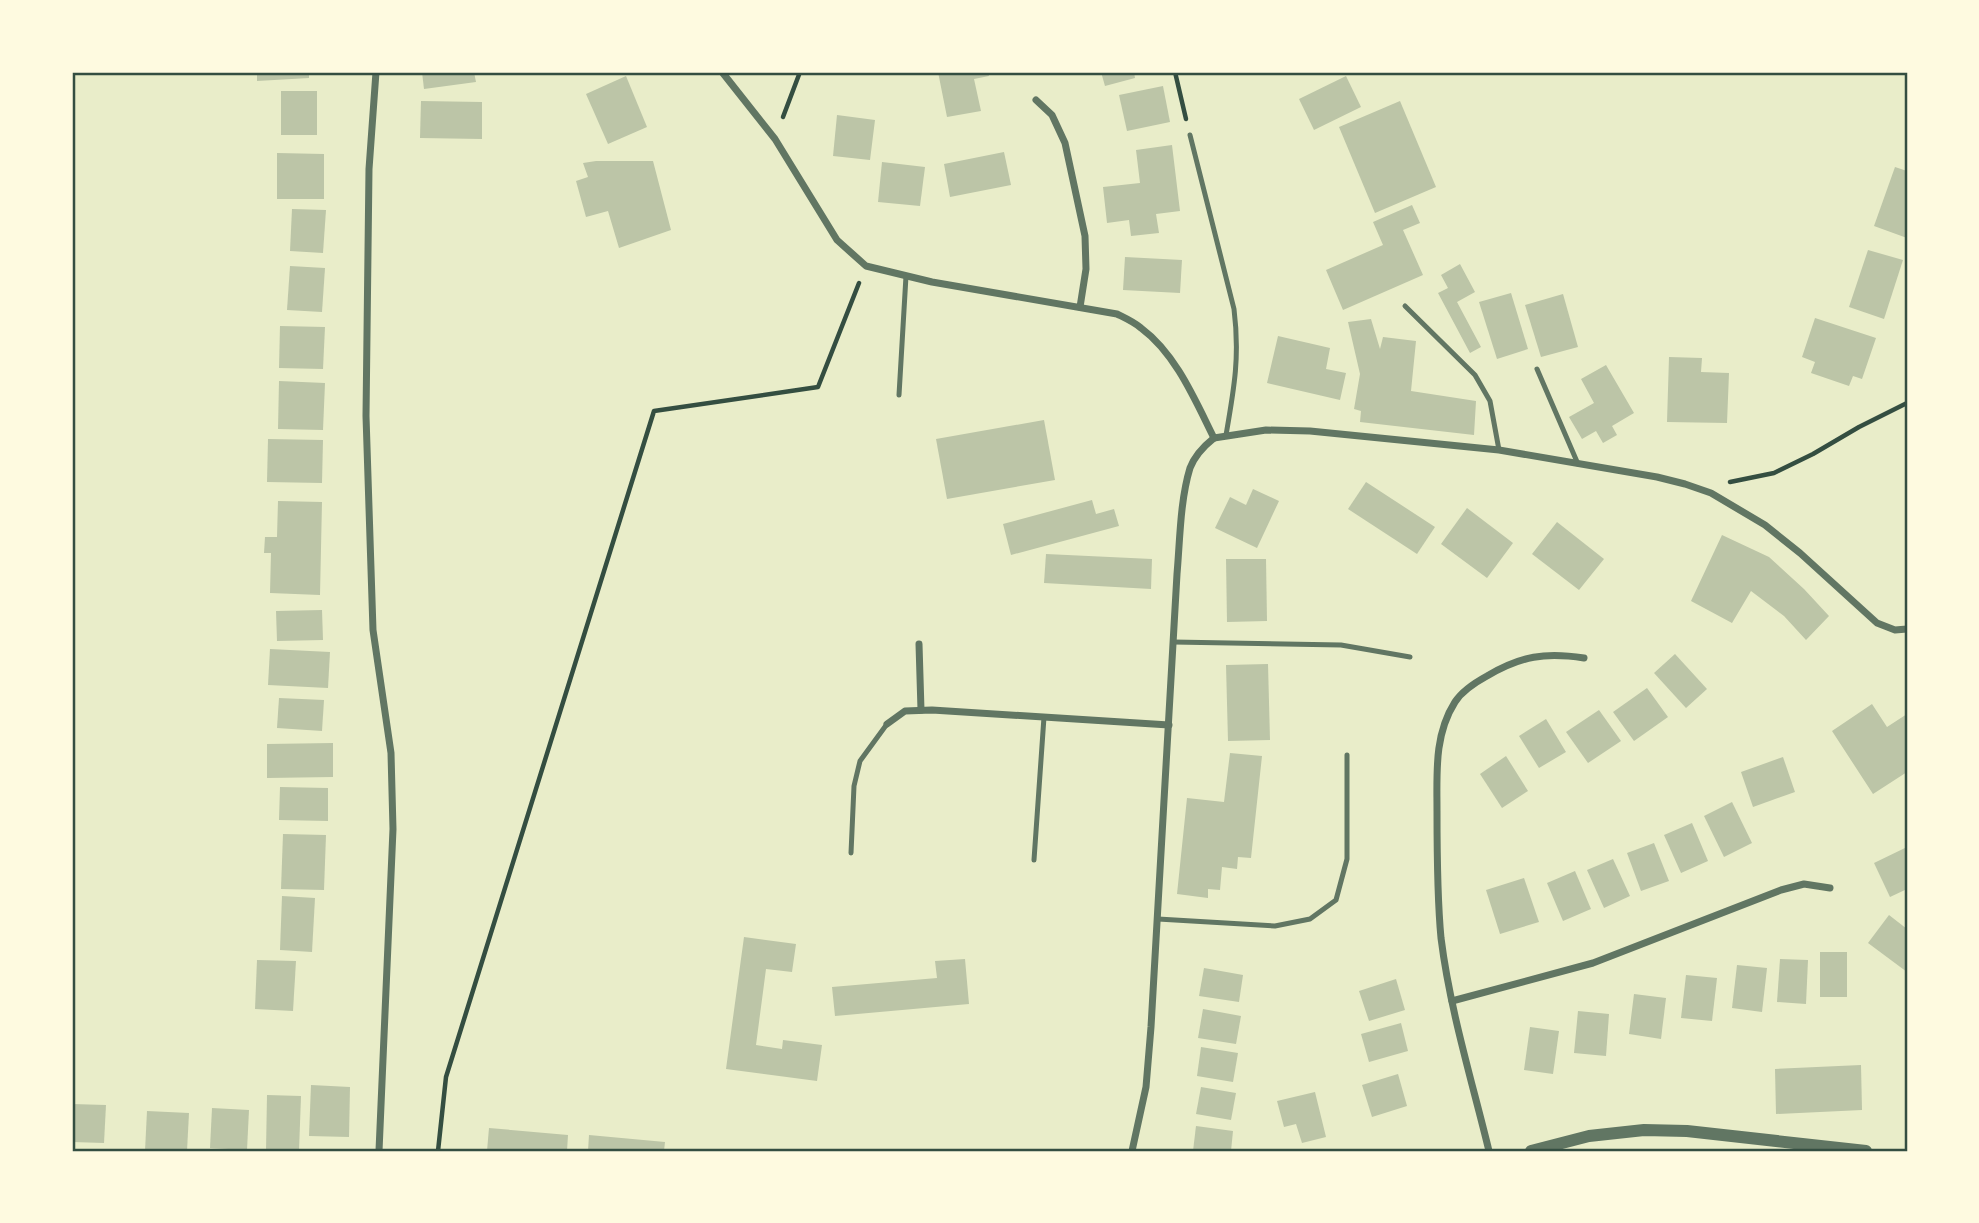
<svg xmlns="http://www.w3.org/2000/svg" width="1979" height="1223" font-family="Manrope,sans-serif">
  <rect width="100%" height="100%" fill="#e9edc9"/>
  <g fill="#bcc5a7">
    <polygon points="257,72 309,72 309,78 257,81"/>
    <polygon points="422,72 474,72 476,82 424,89"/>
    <polygon points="938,72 988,72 989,76 974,79 981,111 947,117"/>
    <polygon points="1101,72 1134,72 1135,78 1105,86"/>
    <polygon points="626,76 647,127 608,144 586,94"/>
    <polygon points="1346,76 1361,107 1314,130 1299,99"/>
    <polygon points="1163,86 1170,122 1127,131 1119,95"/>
    <rect x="281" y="91" width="36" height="44"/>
    <polygon points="421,101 482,102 482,139 420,138"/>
    <polygon points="1400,101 1436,187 1375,213 1339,127"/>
    <polygon points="837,115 875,120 870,160 833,156"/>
    <polygon points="1172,145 1180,211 1156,214 1159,233 1131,236 1129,220 1107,223 1103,187 1140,183 1136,150"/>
    <polygon points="1004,152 1011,185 950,197 944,164"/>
    <polygon points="277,153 324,154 324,199 277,199"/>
    <polygon points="596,161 653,161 671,230 619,248 608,211 586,217 576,181 588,177 583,163"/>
    <polygon points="882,162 925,167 920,206 878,202"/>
    <polygon points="1895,167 1907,171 1907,238 1874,226"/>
    <polygon points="1412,205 1420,223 1403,230 1423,275 1343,310 1326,270 1383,245 1373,222"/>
    <polygon points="292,209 326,210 323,253 290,251"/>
    <polygon points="1868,250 1903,260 1884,319 1849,307"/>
    <polygon points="1125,257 1182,260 1180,293 1123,290"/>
    <polygon points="1460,264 1475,292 1457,302 1481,347 1470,353 1438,293 1448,288 1441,275"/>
    <polygon points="290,266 325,268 322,312 287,310"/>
    <polygon points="1511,293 1528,349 1497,359 1479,302"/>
    <polygon points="1563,294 1578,347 1541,357 1525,305"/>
    <polygon points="1815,318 1876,338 1862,379 1853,376 1849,386 1811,373 1815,362 1802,357"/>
    <polygon points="1371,319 1380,349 1383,337 1416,341 1411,391 1476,401 1474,435 1360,422 1361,411 1354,409 1360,374 1348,322"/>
    <polygon points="280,326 325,327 323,369 279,368"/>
    <polygon points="1278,336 1330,348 1326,369 1346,373 1340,400 1267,383"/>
    <polygon points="1669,357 1702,358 1701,372 1729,373 1727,423 1667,422"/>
    <polygon points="1606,365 1634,413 1612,426 1617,435 1603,443 1596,431 1582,439 1569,417 1594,403 1581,379"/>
    <polygon points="279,381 325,383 323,430 278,429"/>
    <polygon points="1044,420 1055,480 947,499 936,439"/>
    <polygon points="268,439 323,440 322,483 267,482"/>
    <polygon points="1366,482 1435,527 1417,554 1348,509"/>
    <polygon points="1253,489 1279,501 1257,548 1215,528 1230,497 1246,505"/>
    <polygon points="1092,500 1096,514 1114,509 1119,526 1011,555 1003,524"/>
    <polygon points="278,501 322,502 320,595 270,593 271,553 264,553 265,537 277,537"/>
    <polygon points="1467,508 1513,543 1487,578 1441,544"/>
    <polygon points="1557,522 1604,559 1579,590 1532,554"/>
    <polygon points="1722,535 1769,557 1804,589 1829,616 1806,640 1784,616 1751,591 1732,623 1691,601"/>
    <polygon points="1046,554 1152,559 1151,589 1044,583"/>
    <polygon points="1226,559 1266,559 1267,621 1227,622"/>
    <polygon points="322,610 323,640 277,641 276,611"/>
    <polygon points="270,649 330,652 328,688 268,685"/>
    <polygon points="1675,654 1707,689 1686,708 1654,673"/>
    <polygon points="1268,664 1270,740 1228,741 1226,665"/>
    <polygon points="1647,688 1668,717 1634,741 1613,712"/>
    <polygon points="279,698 324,700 322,731 277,728"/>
    <polygon points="1872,704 1887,727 1907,714 1907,772 1873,794 1832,731"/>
    <polygon points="1599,710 1621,741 1588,763 1566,732"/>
    <polygon points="1546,719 1566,752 1539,768 1519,736"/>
    <polygon points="333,743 333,777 267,778 267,744"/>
    <polygon points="1230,753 1262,756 1251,858 1238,857 1237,869 1222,867 1220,890 1208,889 1208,898 1177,894 1187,798 1224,802"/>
    <polygon points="1506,756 1528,791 1502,808 1480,774"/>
    <polygon points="1783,757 1795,792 1753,807 1741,772"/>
    <polygon points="280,787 328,788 328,821 279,820"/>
    <polygon points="1732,802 1752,843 1724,857 1704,816"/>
    <polygon points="1692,823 1708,861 1681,873 1664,835"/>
    <polygon points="283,834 326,835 324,890 281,889"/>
    <polygon points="1654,843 1669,881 1641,891 1627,853"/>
    <polygon points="1907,847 1907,889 1890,897 1874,863"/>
    <polygon points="1613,859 1630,896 1604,908 1587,870"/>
    <polygon points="1575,871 1591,909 1563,921 1547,883"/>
    <polygon points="1524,878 1539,922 1500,934 1486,890"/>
    <polygon points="282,896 315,898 312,952 280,950"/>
    <polygon points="1889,915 1907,929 1907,972 1868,943"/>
    <polygon points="744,937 796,944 792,972 766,969 756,1045 782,1049 783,1040 822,1045 817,1081 726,1069"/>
    <rect x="1820" y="952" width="27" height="45"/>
    <polygon points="965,959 969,1004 835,1016 832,987 937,978 935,961"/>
    <polygon points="1780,959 1808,960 1806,1004 1777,1002"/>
    <polygon points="257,960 296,961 293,1011 255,1009"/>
    <polygon points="1737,965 1767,968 1762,1012 1732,1008"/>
    <polygon points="1204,968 1243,975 1239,1002 1199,996"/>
    <polygon points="1686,975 1717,978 1712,1021 1681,1018"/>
    <polygon points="1396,979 1405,1010 1369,1021 1359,991"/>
    <polygon points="1634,994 1666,998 1661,1039 1629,1034"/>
    <polygon points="1203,1009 1241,1016 1236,1044 1198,1038"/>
    <polygon points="1578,1011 1609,1014 1606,1056 1574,1053"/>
    <polygon points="1401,1023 1408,1051 1369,1062 1361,1034"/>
    <polygon points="1530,1027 1559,1031 1553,1074 1524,1070"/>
    <polygon points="1201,1047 1238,1053 1233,1082 1197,1076"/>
    <polygon points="1861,1065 1862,1110 1776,1114 1775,1069"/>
    <polygon points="1398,1074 1407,1106 1372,1117 1362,1085"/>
    <polygon points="311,1085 350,1087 349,1137 309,1136"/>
    <polygon points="1201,1087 1236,1093 1231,1120 1196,1114"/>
    <polygon points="1315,1092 1326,1137 1302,1143 1296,1124 1284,1127 1277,1101"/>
    <polygon points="267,1095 301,1096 299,1151 266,1151"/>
    <polygon points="72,1104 106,1105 104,1143 72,1142"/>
    <polygon points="212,1108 249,1110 247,1150 210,1148"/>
    <polygon points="147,1111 189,1113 187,1151 145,1151"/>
    <polygon points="1196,1126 1233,1131 1231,1151 1193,1151"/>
    <polygon points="489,1128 568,1135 567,1151 487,1151"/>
    <polygon points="589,1135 665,1142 664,1151 588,1151"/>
  </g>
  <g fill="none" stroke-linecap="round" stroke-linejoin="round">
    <g stroke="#344e41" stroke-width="4.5">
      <polyline points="1175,72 1186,119"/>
      <polyline points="783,117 800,72"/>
      <polyline points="1730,482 1774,473 1813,454 1859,427 1907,403"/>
      <polyline points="438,1151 446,1077 654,411 818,387 859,283"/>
    </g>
    <g stroke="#617663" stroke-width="5">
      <path d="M1190 135 1234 309C1240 357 1234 389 1226 435"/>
      <polyline points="1405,306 1475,375 1490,401 1499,450"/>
      <polyline points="1537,369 1578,464"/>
      <polyline points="899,395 906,276"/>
      <polyline points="1173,642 1341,645 1410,657"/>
      <polyline points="851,853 854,786 860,761 887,724"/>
      <polyline points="1034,860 1044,717"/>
      <polyline points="1158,919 1275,926 1310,919 1336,900 1347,859 1347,755"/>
    </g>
    <g stroke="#617663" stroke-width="7">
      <polyline points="376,72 369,169 366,416 373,630 391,753 393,829 379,1151"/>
      <path d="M722 72 775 139 837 240 866 266 932 282 1117 314C1125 318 1134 322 1141 328 1176 354 1195 400 1214 438"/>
      <polyline points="1036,100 1052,115 1065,143 1085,236 1086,269 1080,307"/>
      <polyline points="1214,438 1266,430 1310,431 1499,450 1657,477 1685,484 1711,493 1765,525 1800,553 1877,623 1895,630 1907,629"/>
      <polyline points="919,644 921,710"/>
      <polyline points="887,724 905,711 932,710 1169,725"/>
      <polyline points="1452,1001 1593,963 1781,890 1804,884 1830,888"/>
      <path d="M1132 1151 1146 1087 1151 1027 1177 574C1180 540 1180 501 1190 468 1195 455 1204 446 1214 438"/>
      <path d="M1489 1151C1472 1081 1450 1010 1441 938 1437 896 1437 853 1437 811 1437 773 1434 735 1455 702 1462 691 1476 682 1487 676 1521 656 1545 652 1584 658"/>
    </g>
    <polyline stroke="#617663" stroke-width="12" points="1531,1151 1589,1136 1644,1130 1687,1131 1866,1151"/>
  </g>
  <rect width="1979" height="1223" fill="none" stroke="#fefae0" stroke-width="147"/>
  <rect x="74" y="74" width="1832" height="1076" fill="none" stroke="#344e41" stroke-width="2.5"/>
</svg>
